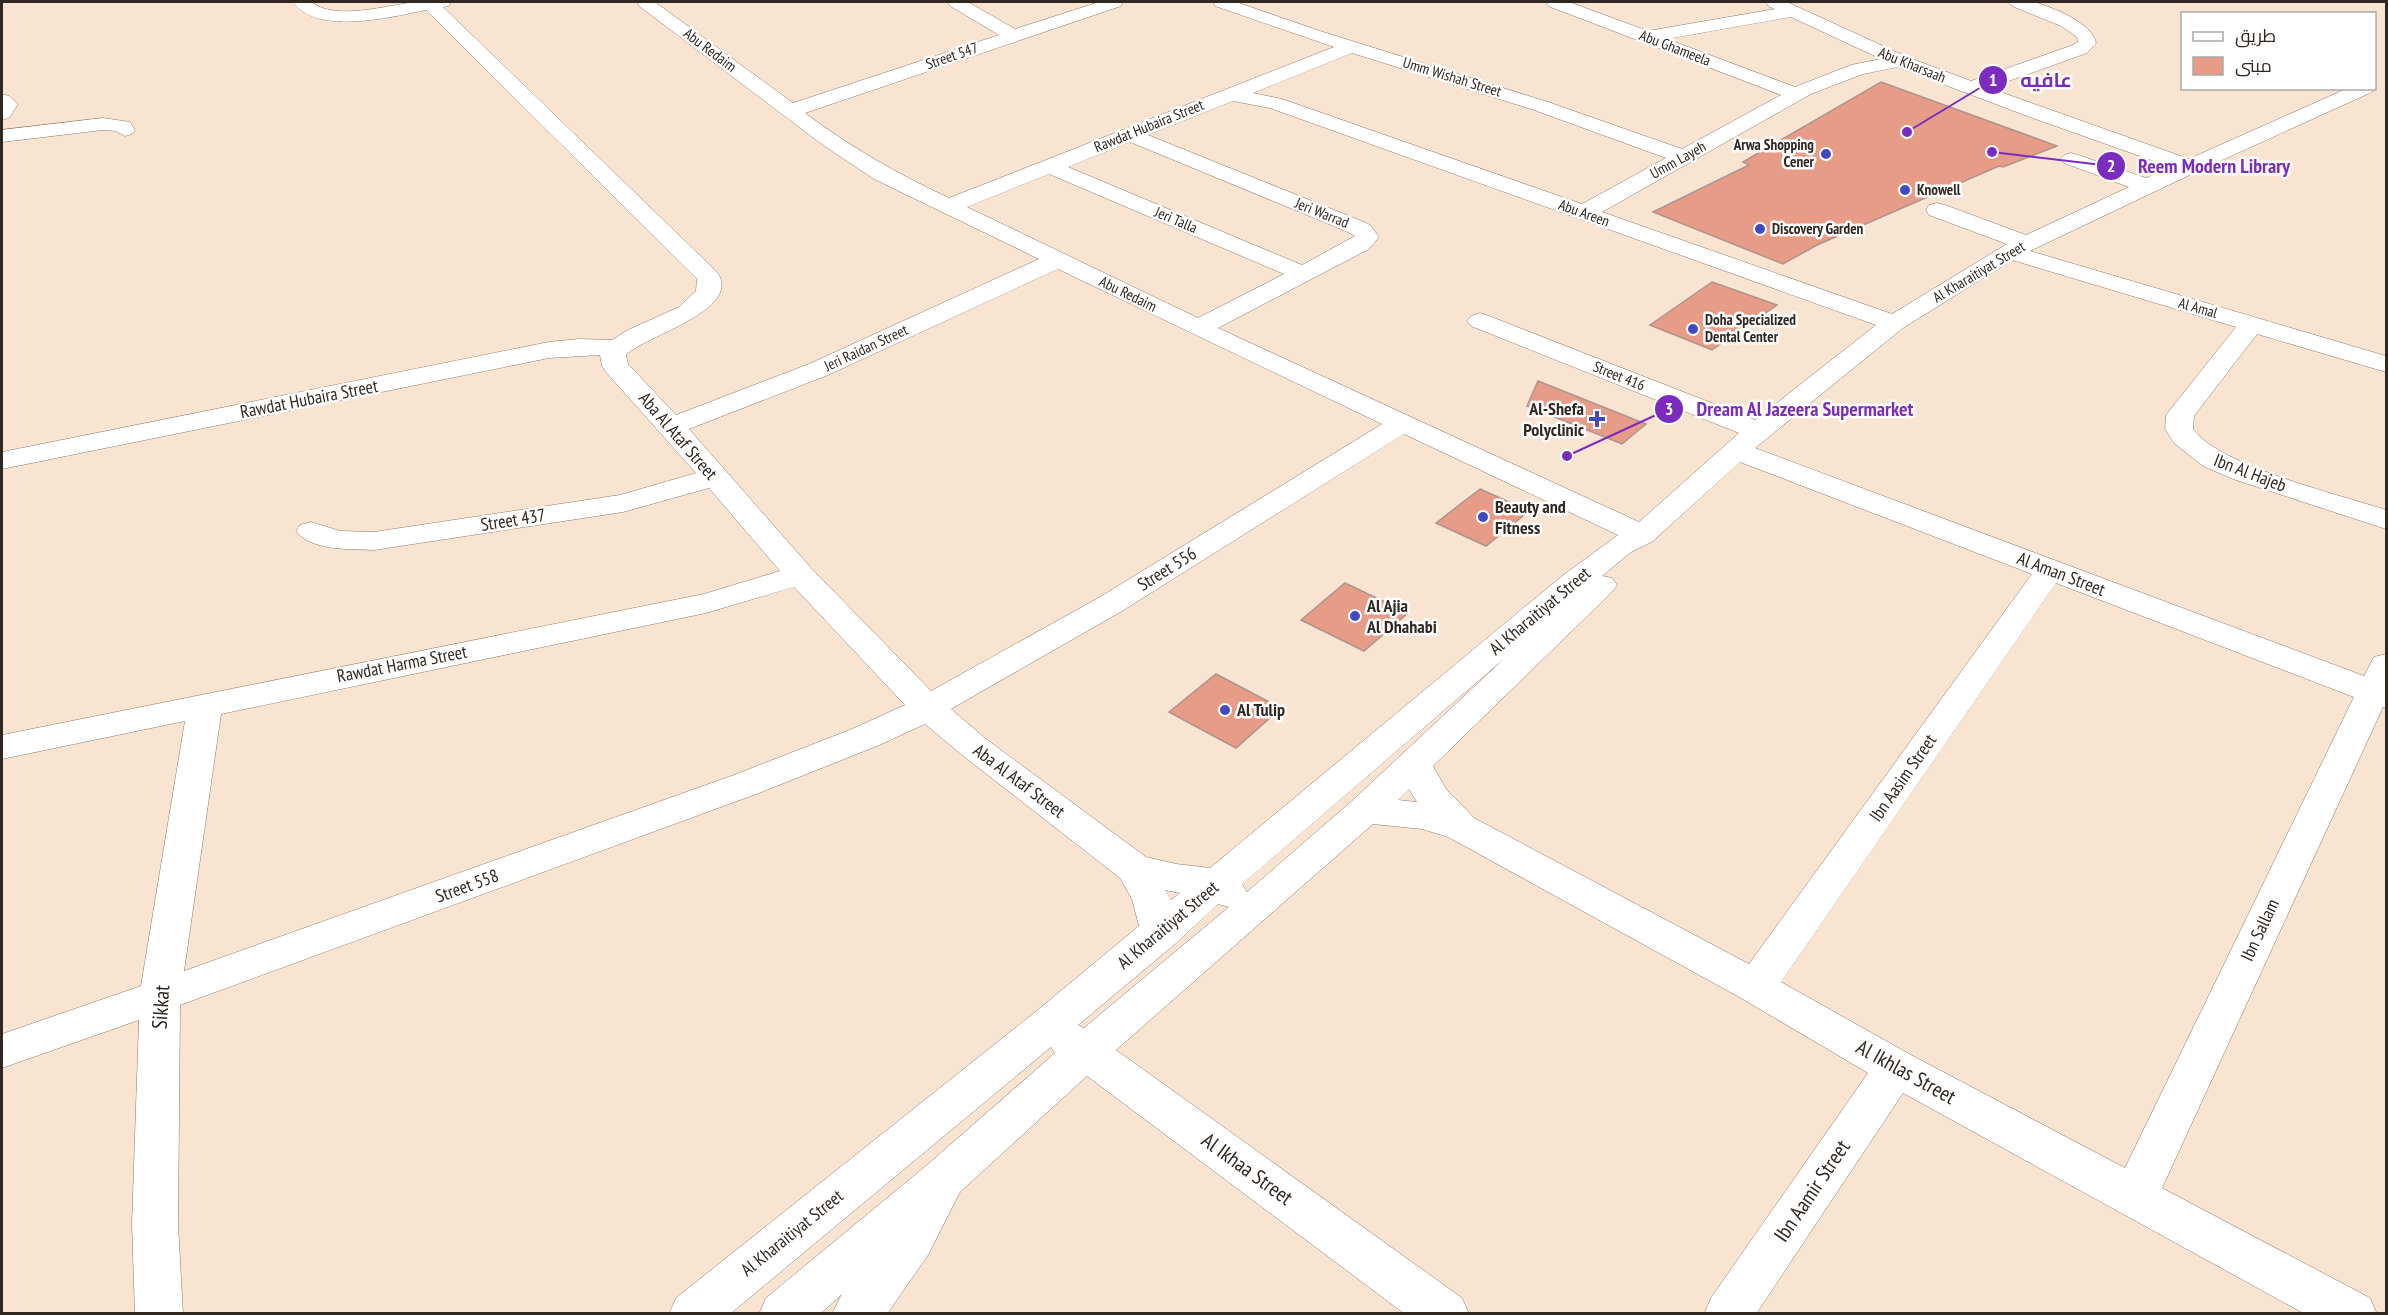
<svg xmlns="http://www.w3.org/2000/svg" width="2388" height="1315" font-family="'PT Sans Narrow',Cairo,sans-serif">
  <rect width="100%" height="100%" fill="#f8e4d1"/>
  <g fill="#e69c87" stroke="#ae948c" stroke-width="1.5">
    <polygon points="1881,82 2057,146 2003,167 1999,166 1817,245 1783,264 1653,212 1749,165 1743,162"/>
    <polygon points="1712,282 1777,305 1712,350 1650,325"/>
    <polygon points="1538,381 1646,424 1622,444 1527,406"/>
    <polygon points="1480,489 1529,511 1486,546 1436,523"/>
    <polygon points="1345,583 1408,613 1364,651 1301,620"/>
    <polygon points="1216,674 1281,708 1236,748 1169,712"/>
  </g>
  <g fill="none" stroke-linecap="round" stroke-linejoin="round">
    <defs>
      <g id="minor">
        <path d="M293 2H312C335 22 390 4 418 2 429 1 440 2 451 2L449 6 443 7 717 272C744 310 644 336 626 355L628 364 676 415 809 364 1039 259 874 179 823 145 639 6 637 2H655L793 103 999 35 950 6 948 2H968L1015 29 1099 2H1123L1121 6 805 113C852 148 896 173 949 198L1334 47 1215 6 1213 2H1236L1323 32 1548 102 1682 149 1781 95 1548 6 1546 2H1569L1648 31 1775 9 1768 6 1766 2H1787L1907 57 1971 81 2073 45 2078 42 2077 37 2061 26 2012 6 2009 2C2016 1 2026 0 2034 2 2052 7 2093 23 2096 43L2087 53 1989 88 2189 159 2348 88H2374L2372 92 2198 171 2030 251 2386 356V372L2257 334 2194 416 2193 429C2219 466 2341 495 2386 510V529L2233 479 2203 466 2174 443 2165 429 2166 415 2236 327 2012 260 1903 328 1755 448 2364 676 2374 657 2386 654V708L2383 707 2162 1188 2370 1298 2377 1314H2305L1903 1093 1756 1314H1704L1711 1298 1868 1073 1741 998 1448 837 1422 829 1373 824 1116 1050 1462 1298 1469 1314H1405L1087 1076 960 1192 928 1255 887 1314H832L842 1294 820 1314H759L766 1298 927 1165 1055 1053 1051 1047 730 1314H669L676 1298 1034 1013 1139 926 1132 899 1120 878 962 755 925 724 877 746 759 793 180 1005 178 1224 183 1314H135L132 1224 139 1020 2 1068V1034L141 986 185 721 2 759V735L704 594 780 571 709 488 623 512 374 550C352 549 310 551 296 531L300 525 311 522 340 531 374 532 620 495 696 473 606 372 602 366 600 355 549 358 2 469V452L549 342 579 339 612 340 628 330 679 307 696 291 697 279 426 10C391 17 317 36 293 2ZM1791 17 1881 59 1851 65 1795 87 1667 39ZM1352 53 1534 110 1666 158 1582 204 1282 99 1253 93ZM1898 67 2027 116 2171 167 2146 178 2078 155 2071 153 2064 155 2060 159 2064 163 2129 187 2026 235 1945 205 1937 203 1929 205 1926 210 1929 215 2007 244 1892 314 1602 212 1811 94 1863 74ZM1233 101 1270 108 1876 325 1755 420 1489 316 1480 313 1471 316 1467 321 1471 326 1739 433 1639 522 1218 328 1369 249 1379 237 1370 225 1364 222 1148 135ZM1130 142 1348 232 1355 236 1302 265 1068 167ZM1049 174 1284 274 1198 318 967 207ZM1058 269 1382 424 1100 597 931 691 811 568 689 429 828 375ZM1404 434 1618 535 1562 576 1210 868 1176 864 1146 857 986 739 951 709 1122 611ZM1740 462 2032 574 1749 964 1474 818 1446 789 1433 766 1612 592 1617 585 1612 578 1602 576 1631 552 1653 541ZM2056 583 2354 697 2125 1168 1911 1055 1781 982ZM794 587 905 705 852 729 734 775 184 971 221 714 706 613ZM1506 657 1352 801 1247 892 1242 884ZM1409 789 1417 802 1398 800ZM1165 890 1180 893 1171 900ZM1218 904 1229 907 1084 1028 1078 1025 1175 944Z"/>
        <polygon points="2,94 9,96 18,104 9,118 2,120"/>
        <polygon points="103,118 130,122 135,130 132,134 125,136 116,131 103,130 2,142 2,130"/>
      </g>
    </defs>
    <use href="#minor" stroke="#8b7a68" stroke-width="1"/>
    <use href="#minor" fill="#fff" fill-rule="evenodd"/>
  </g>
  <g fill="#4249be" stroke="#fff" stroke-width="2">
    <circle cx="1826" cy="154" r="6"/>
    <circle cx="1905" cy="190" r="6"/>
    <circle cx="1760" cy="229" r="6"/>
    <circle cx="1693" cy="329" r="6"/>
    <path d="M1594 410h6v6h6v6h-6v6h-6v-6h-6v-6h6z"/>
    <circle cx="1483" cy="517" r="6"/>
    <circle cx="1355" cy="616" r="6"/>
    <circle cx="1225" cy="710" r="6"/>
  </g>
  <g text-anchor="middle" stroke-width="5" stroke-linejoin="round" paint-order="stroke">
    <g font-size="15" fill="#2f2720" stroke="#fff">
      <text transform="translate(1675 48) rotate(21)" y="5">Abu Ghameela</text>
      <text transform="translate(710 50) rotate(37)" y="5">Abu Redaim</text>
      <text transform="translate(952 56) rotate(-19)" y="5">Street 547</text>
      <text transform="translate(1912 65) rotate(22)" y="5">Abu Kharsaah</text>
      <text transform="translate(1452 77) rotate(17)" y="5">Umm Wishah Street</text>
      <text transform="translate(1149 126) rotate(-22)" y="5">Rawdat Hubaira Street</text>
      <text transform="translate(1678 160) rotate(-29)" y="5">Umm Layeh</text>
      <text transform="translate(1322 213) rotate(22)" y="5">Jeri Warrad</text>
      <text transform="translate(1584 213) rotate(20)" y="5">Abu Areen</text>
      <text transform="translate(1176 220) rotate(23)" y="5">Jeri Talla</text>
      <text transform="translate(1979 272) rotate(-31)" y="5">Al Kharaitiyat Street</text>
      <text transform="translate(1128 294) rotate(26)" y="5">Abu Redaim</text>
      <text transform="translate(2198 308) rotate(16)" y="5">Al Amal</text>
      <text transform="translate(866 348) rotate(-25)" y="5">Jeri Raidan Street</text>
      <text transform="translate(1619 376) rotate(22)" y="5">Street 416</text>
    </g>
    <g font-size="15" font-weight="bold" fill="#2f2720" stroke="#fff" text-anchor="start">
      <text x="1814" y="150" text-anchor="end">Arwa Shopping<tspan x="1814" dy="17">Cener</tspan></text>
      <text x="1917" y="195">Knowell</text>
      <text x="1772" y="234">Discovery Garden</text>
      <text x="1705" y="325">Doha Specialized<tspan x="1705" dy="17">Dental Center</tspan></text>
    </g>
    <g font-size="18" fill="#2f2720" stroke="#fff">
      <text transform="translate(309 399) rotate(-11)" y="6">Rawdat Hubaira Street</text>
      <text transform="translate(678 436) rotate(49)" y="6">Aba Al Ataf Street</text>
      <text transform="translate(2250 473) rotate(21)" y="6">Ibn Al Hajeb</text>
      <text transform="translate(513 520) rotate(-9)" y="6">Street 437</text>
      <text transform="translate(1167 569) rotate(-32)" y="6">Street 556</text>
      <text transform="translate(2061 574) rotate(21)" y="6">Al Aman Street</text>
      <text transform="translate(1540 611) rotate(-40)" y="6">Al Kharaitiyat Street</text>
      <text transform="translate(402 664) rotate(-11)" y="6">Rawdat Harma Street</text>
      <text transform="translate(1903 778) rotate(-55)" y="6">Ibn Aasim Street</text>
      <text transform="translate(1019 781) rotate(37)" y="6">Aba Al Ataf Street</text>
      <text transform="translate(467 886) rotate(-20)" y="6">Street 558</text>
      <text transform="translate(1168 925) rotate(-40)" y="6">Al Kharaitiyat Street</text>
      <text transform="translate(2260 930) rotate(-65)" y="6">Ibn Sallam</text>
      <text transform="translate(792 1233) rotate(-39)" y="6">Al Kharaitiyat Street</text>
    </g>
    <g font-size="18" font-weight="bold" fill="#2f2720" stroke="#fff" text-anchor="start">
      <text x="1584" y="415" text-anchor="end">Al-Shefa<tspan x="1584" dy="21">Polyclinic</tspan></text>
      <text x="1495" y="513">Beauty and<tspan x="1495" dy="21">Fitness</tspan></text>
      <text x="1367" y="612">Al Ajia<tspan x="1367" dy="21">Al Dhahabi</tspan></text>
      <text x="1237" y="716">Al Tulip</text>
    </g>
    <g font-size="21" fill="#2f2720" stroke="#fff">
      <text transform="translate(161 1007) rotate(-86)" y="7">Sikkat</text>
      <text transform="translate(1906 1072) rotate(29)" y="7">Al Ikhlas Street</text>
      <text transform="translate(1247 1169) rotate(36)" y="7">Al Ikhaa Street</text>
      <text transform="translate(1812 1191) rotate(-56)" y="7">Ibn Aamir Street</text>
    </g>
  </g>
  <path fill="none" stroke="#7b2cbf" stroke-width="2" d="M1907 132L1993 80M1992 152L2111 166M1567 456L1669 409"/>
  <g fill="#7b2cbf" stroke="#fff" stroke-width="2">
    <circle cx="1907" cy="132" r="6"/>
    <circle cx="1992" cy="152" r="6"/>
    <circle cx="1567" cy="456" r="6"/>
    <circle cx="1993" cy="80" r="15"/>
    <circle cx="2111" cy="166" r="15"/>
    <circle cx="1669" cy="409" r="15"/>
  </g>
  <g font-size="18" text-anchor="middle" font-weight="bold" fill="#fff">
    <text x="1993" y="86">1</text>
    <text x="2111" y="172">2</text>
    <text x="1669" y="415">3</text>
  </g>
  <g font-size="20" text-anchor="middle" font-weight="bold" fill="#7b2cbf" stroke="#fff" stroke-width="5" stroke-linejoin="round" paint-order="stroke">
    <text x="2046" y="87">عافيه</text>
    <text x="2214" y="173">Reem Modern Library</text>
    <text x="1805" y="416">Dream Al Jazeera Supermarket</text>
  </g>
  <rect width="2388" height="1315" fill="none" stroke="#2f2720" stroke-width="6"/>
  <rect x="2181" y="12" width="195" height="78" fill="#ffffff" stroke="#aca9a6" stroke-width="1.5"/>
  <rect x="2193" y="32" width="30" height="9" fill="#ffffff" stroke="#aca9a6" stroke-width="1.5"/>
  <text x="2235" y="42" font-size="18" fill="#2f2720">طريق</text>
  <rect x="2193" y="57" width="30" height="18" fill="#e69c87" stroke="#aca9a6" stroke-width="1.5"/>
  <text x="2235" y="72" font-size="18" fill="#2f2720">مبنى</text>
</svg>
